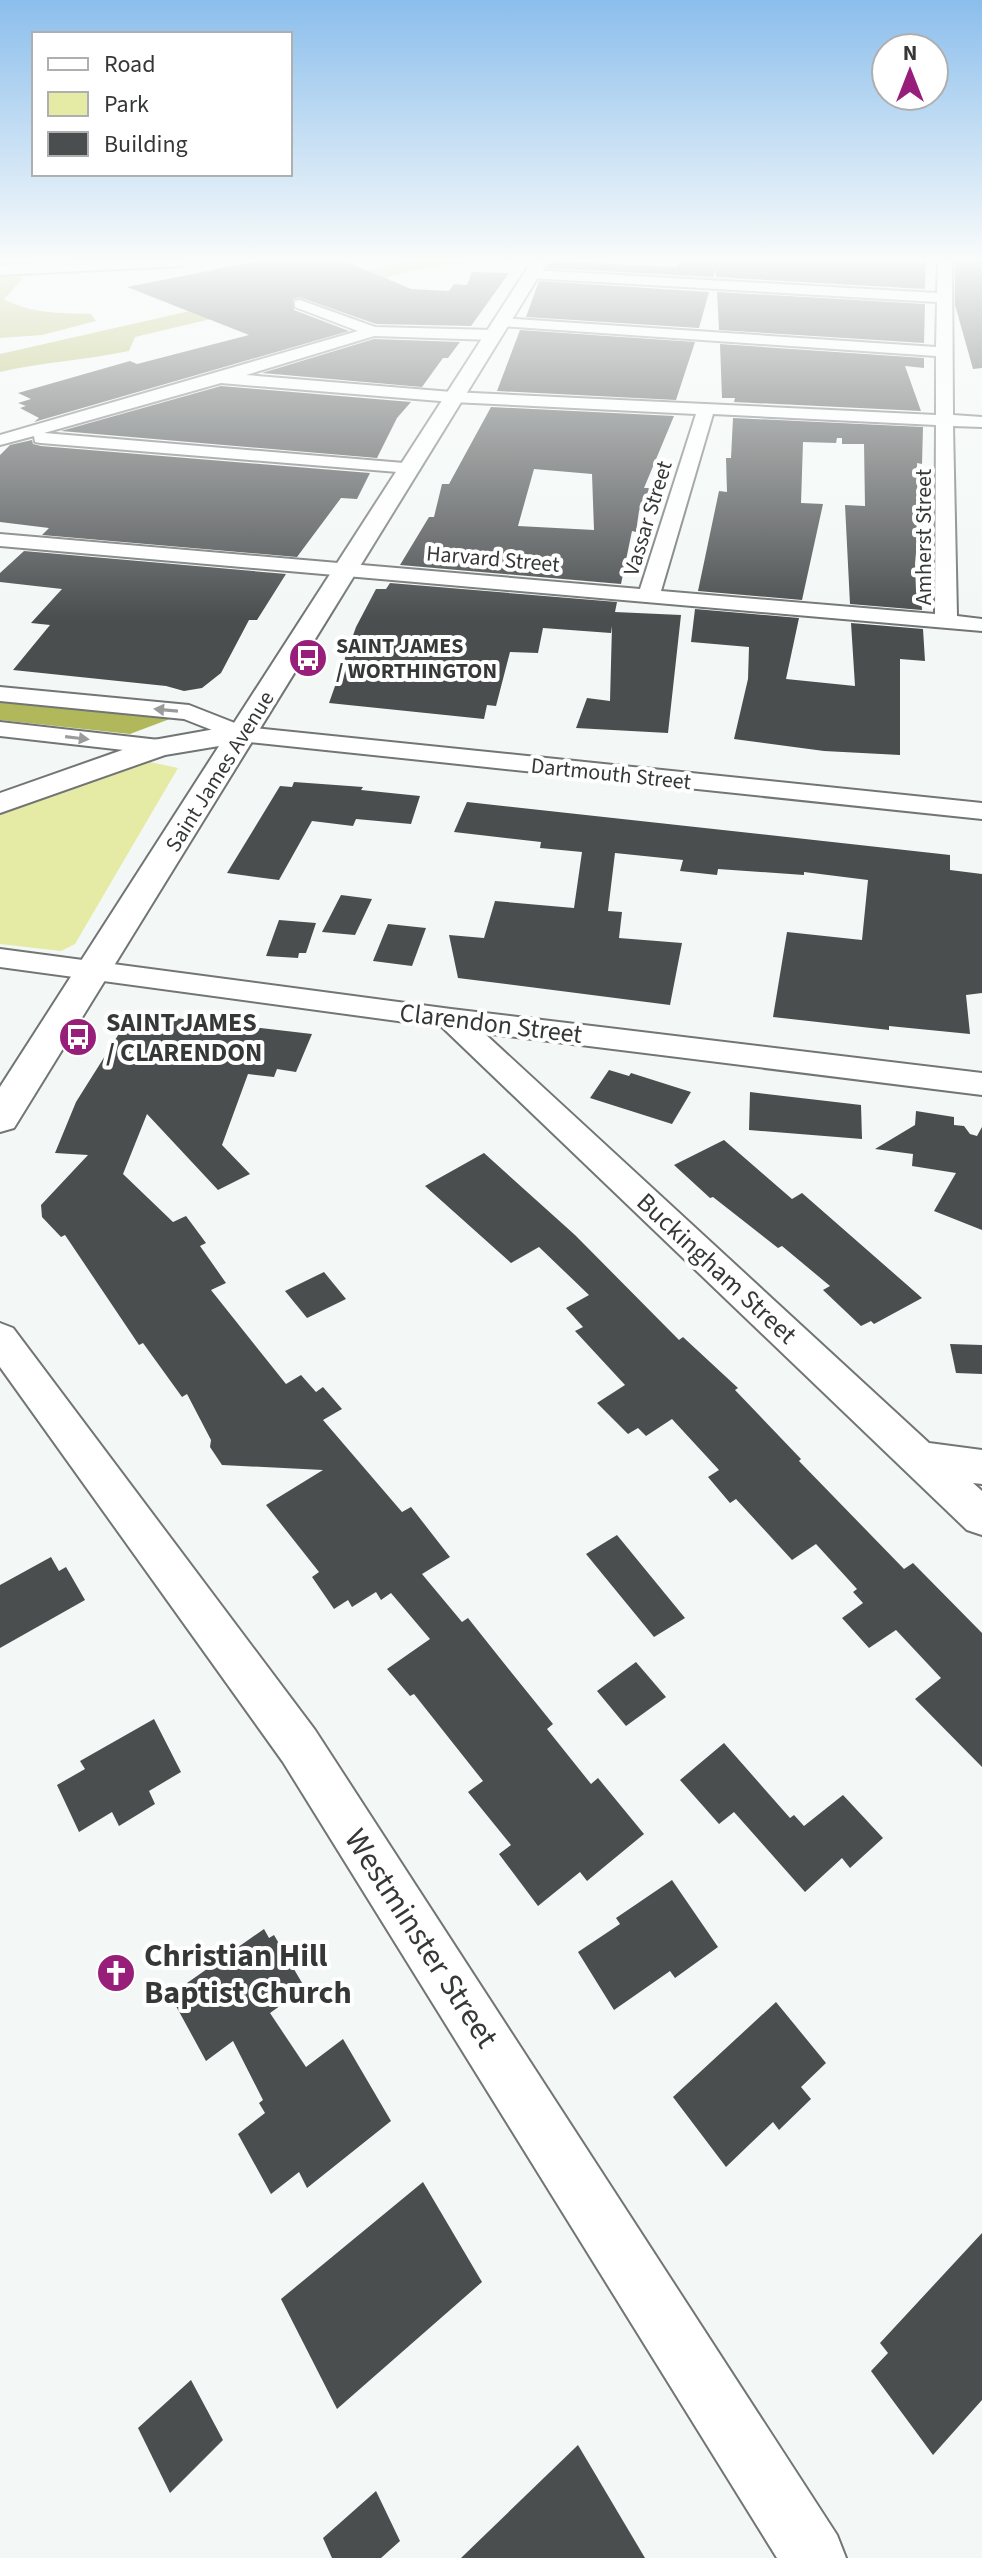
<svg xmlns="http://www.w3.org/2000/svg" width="982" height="2558" font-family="'Source Sans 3',sans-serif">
  <rect width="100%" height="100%" fill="#f3f8f6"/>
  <polygon fill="#e5eba5" points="146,761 178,768 75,944 61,951 0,944 0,815"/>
  <g fill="#b1b85c">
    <path d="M410 261H468L460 266H434L135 337 129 351C86 360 43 362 0 372V354Z"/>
    <path d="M0 275 23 278 4 299C31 314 60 313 91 314L96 321 42 335 0 338Z"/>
    <polygon points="0,699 175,717 130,734 0,720"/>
  </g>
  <g fill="#4b4e4f" fill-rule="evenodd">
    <polygon points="259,261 345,261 411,289 449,291 454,284 467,285 472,272 509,273 471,326 376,324 299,297 293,299 294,310 349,331 34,422 39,418 20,408 26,406 18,403 31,399 18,393 130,361 137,364 249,335 127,287"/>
    <polygon points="551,261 677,267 679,261 926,261 925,289 716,277 716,269 713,277 547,268"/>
    <polygon points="955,261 982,261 982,368 973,369 955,305"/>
    <polygon points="539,281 709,292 699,328 526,317"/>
    <polygon points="717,292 925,304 924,343 719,330"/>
    <polygon points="520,330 695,342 676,400 497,391"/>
    <polygon points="374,339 460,342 448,358 443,358 422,387 262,373"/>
    <polygon points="720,344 924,358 924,368 905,366 921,411 734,402 735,398 722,398"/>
    <polygon points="221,386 411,402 397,418 377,458 61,431"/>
    <path d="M491 407 674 416 644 488H650L639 511 636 532 632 531 621 584 400 565 429 517H434L442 484H449ZM534 469 592 474 594 530 518 526Z"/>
    <polygon points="733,418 923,427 922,464 917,463 918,529 915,564 916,591 921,591 922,610 850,604 845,505 865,506 864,444 842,444 842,438 837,438 836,443 803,442 801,503 823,504 802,600 698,591 719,491 727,492 726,458 731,458"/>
    <polygon points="32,440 33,444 41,446 370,473 357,499 341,498 297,557 42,535 49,528 0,522 0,455 10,445"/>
    <polygon points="24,551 286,574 257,620 249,620 221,673 202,688 184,691 166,686 13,670 50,625 31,623 62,589 0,582 0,573"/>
    <polygon points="390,583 617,602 615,612 681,615 668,733 576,728 587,698 610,701 612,626 611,633 543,628 538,653 510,652 496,706 487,705 484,719 329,703 356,627 376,589 386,589"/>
    <polygon points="695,609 799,618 786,679 855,686 851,623 923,629 925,661 900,659 900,755 824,751 734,739 748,679 749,647 691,642"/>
    <polygon points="294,782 363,787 361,790 420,796 411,824 356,819 353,826 312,821 279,880 227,873 280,786 292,787"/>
    <polygon points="467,802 950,855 950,870 982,874 982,993 966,995 970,1034 889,1026 889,1030 773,1017 787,932 862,940 868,880 804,872 804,875 718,869 717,875 680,871 683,860 615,853 608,911 622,912 619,938 682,943 670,1005 458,978 449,935 484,938 495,901 574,908 582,852 540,848 541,842 454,832"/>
    <polygon points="341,895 372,899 355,935 322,932"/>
    <polygon points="279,920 316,923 306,953 299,953 298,958 266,956"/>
    <polygon points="388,924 426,928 412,966 373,961"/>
    <polygon points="132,1013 312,1034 296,1072 277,1069 274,1077 248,1074 222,1145 250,1174 218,1190 147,1114 123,1174 173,1222 186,1216 206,1243 200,1246 226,1283 211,1290 286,1384 301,1375 316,1392 323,1387 342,1409 323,1420 402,1512 411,1507 450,1557 422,1574 462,1622 468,1618 499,1657 553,1724 547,1729 591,1784 598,1778 644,1834 587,1881 580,1872 538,1906 499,1854 511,1845 468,1792 483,1781 414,1694 410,1696 387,1669 430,1639 391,1593 381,1600 376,1592 352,1607 348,1600 334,1609 312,1577 319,1572 266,1505 323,1470 222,1465 210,1447 211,1440 187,1394 182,1397 143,1343 139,1345 65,1235 61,1237 42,1217 41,1205 88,1155 55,1153 76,1102"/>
    <polygon points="609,1070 629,1076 631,1073 691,1092 672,1124 590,1098"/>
    <polygon points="750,1092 861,1105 862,1139 749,1130"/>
    <polygon points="916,1111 954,1117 954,1125 964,1126 970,1134 977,1136 982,1127 982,1230 934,1211 956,1173 912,1166 913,1154 875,1149 915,1125"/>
    <polygon points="724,1140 792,1199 802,1193 922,1298 874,1324 871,1321 861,1326 823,1290 830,1286 782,1246 778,1248 713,1197 710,1198 674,1165"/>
    <polygon points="484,1153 575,1235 679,1340 683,1337 738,1388 735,1390 801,1459 799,1461 904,1569 913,1563 982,1633 982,1767 915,1699 941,1678 896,1630 869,1648 842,1618 863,1603 853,1592 857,1589 816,1544 792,1560 736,1499 730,1503 708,1477 719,1470 672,1419 646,1436 638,1428 628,1434 597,1403 625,1385 575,1331 583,1327 566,1308 589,1295 539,1247 511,1263 425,1186"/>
    <polygon points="324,1272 346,1299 307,1318 285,1291"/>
    <polygon points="950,1344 982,1345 982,1374 956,1373"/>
    <polygon points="617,1535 685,1618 654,1637 586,1554"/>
    <polygon points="51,1557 59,1571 66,1567 85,1600 0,1648 0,1585"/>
    <polygon points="636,1662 666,1697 626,1726 597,1691"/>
    <polygon points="154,1719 181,1772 149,1791 155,1804 119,1826 112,1812 79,1832 57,1785 85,1769 80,1761"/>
    <polygon points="724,1743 790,1818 794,1815 804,1826 843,1795 883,1838 850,1868 842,1858 805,1892 734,1812 719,1824 680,1780"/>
    <polygon points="672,1880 718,1947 675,1978 670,1971 614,2010 578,1952 620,1924 616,1918"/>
    <polygon points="264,1929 269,1938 274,1935 305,1988 270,2013 306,2067 343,2039 391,2121 307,2188 299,2172 271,2194 238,2134 265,2113 259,2103 263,2100 233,2041 206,2061 170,1995"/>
    <polygon points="776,2002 826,2063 801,2087 811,2099 779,2130 773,2122 726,2167 673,2097"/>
    <polygon points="423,2182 482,2282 337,2409 281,2299"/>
    <polygon points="982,2233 982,2400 933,2455 871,2371 888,2353 880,2343"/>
    <polygon points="191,2380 223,2440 170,2493 138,2428"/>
    <polygon points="578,2445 645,2558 461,2558"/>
    <polygon points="376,2491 400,2541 381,2558 332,2558 323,2538"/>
  </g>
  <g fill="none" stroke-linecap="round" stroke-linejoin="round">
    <defs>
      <g id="minor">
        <path d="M938 261H952L953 415 982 417V427L953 426 957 616 982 619V631L0 546V534L640 589 696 414 452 402 221 383 44 433 416 464 419 468 410 473 41 443 35 442 34 436 0 445V435L358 331 295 307V301L300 300 375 327 492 330 500 335 492 340 374 336 246 375 452 392 936 415V356L500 326 493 322 500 318 936 347 937 302 531 278 524 274 531 270 937 293ZM713 414 936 425 935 614 661 591Z"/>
        <polygon points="0,687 189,705 245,727 982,803 982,819 240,741 184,719 0,701"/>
        <polygon points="0,722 159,740 171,747 159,754 0,736"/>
        <polygon points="0,949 451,1009 982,1073 982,1095 484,1033 929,1443 982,1450 982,1484 973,1483 982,1491 982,1535 967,1530 442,1027 0,967"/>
        <polygon points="0,1323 13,1328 315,1730 837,2535 846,2558 777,2558 283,1762 0,1367"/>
      </g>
      <g id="major">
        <polygon points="82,261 190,261 182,266 0,275 0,265"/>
        <polygon points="532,261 548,261 14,1128 0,1132 0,1087 219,746 165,755 0,813 0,793 148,741 232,726"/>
      </g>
    </defs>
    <use href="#minor" stroke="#717574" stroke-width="4"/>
    <use href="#major" stroke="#717574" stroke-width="4"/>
    <use href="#minor" fill="#fff" fill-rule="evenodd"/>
    <use href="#major" fill="#fff" fill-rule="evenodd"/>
  </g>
  <defs><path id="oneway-solid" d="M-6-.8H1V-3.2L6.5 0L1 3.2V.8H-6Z" transform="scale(2)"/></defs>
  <g fill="#9a9c9b">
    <use href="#oneway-solid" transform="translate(166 710) rotate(-175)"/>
    <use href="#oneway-solid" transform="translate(77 738) rotate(7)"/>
  </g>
  <linearGradient id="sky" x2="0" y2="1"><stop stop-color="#8bbeec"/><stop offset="0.42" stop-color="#fafcfb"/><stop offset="1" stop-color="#fafcfb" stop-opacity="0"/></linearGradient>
  <rect width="982" height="619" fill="url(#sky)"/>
  <defs>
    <symbol id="bus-disc" viewBox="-11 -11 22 22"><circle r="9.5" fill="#981f79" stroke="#fff"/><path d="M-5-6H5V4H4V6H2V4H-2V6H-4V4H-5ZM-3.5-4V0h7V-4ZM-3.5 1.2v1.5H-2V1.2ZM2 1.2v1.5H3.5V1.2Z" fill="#fff"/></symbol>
    <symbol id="church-disc" viewBox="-11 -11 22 22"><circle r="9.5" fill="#981f79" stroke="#fff"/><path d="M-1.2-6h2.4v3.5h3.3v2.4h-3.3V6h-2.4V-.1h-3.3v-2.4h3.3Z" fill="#fff"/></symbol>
  </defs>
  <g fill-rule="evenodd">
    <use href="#bus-disc" x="286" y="636" width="44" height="44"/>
    <use href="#bus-disc" x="56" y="1015" width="44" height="44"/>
    <use href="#church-disc" x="94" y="1951" width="44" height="44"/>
  </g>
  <g text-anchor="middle" stroke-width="8" stroke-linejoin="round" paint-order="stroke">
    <g font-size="22" fill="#363837" stroke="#fff">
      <text transform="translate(647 518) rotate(-73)" y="8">Vassar Street</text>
      <text transform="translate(923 537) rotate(-90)" y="8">Amherst Street</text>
      <text transform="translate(493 558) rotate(5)" y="8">Harvard Street</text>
      <text transform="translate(219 771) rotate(-58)" y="8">Saint James Avenue</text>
      <text transform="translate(611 773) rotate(6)" y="8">Dartmouth Street</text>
    </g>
    <g font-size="22" font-weight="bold" fill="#363837" stroke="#fff" text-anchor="start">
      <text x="336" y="653">SAINT JAMES<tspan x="336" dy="25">/ WORTHINGTON</tspan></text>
    </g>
    <g font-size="26" font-weight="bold" fill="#363837" stroke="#fff" text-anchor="start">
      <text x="106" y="1031">SAINT JAMES<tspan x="106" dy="30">/ CLARENDON</tspan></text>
    </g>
    <g font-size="26" fill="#363837" stroke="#fff">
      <text transform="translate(491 1023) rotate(7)" y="9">Clarendon Street</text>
      <text transform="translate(717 1268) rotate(43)" y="9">Buckingham Street</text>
    </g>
    <g font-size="32" fill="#363837" stroke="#fff">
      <text transform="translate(422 1938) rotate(57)" y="11">Westminster Street</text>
    </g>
    <g font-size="32" font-weight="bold" fill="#363837" stroke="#fff" text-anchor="start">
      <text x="144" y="1966">Christian Hill<tspan x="144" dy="37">Baptist Church</tspan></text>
    </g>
  </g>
  <rect x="32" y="32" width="260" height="144" fill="#ffffff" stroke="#afafaf" stroke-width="2"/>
  <rect x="48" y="58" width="40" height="12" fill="#ffffff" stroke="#afafaf" stroke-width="2"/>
  <text x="104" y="72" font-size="24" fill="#363837">Road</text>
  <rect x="48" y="92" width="40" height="24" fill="#e5eba5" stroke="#afafaf" stroke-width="2"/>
  <text x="104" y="112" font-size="24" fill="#363837">Park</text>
  <rect x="48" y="132" width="40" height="24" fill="#4b4e4f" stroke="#afafaf" stroke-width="2"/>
  <text x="104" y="152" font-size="24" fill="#363837">Building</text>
  <g transform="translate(910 72)"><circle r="38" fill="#ffffff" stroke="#afafaf" stroke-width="2"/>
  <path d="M0-6L14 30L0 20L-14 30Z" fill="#981f79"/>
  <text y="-12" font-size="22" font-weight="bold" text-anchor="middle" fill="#363837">N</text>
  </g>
</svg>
